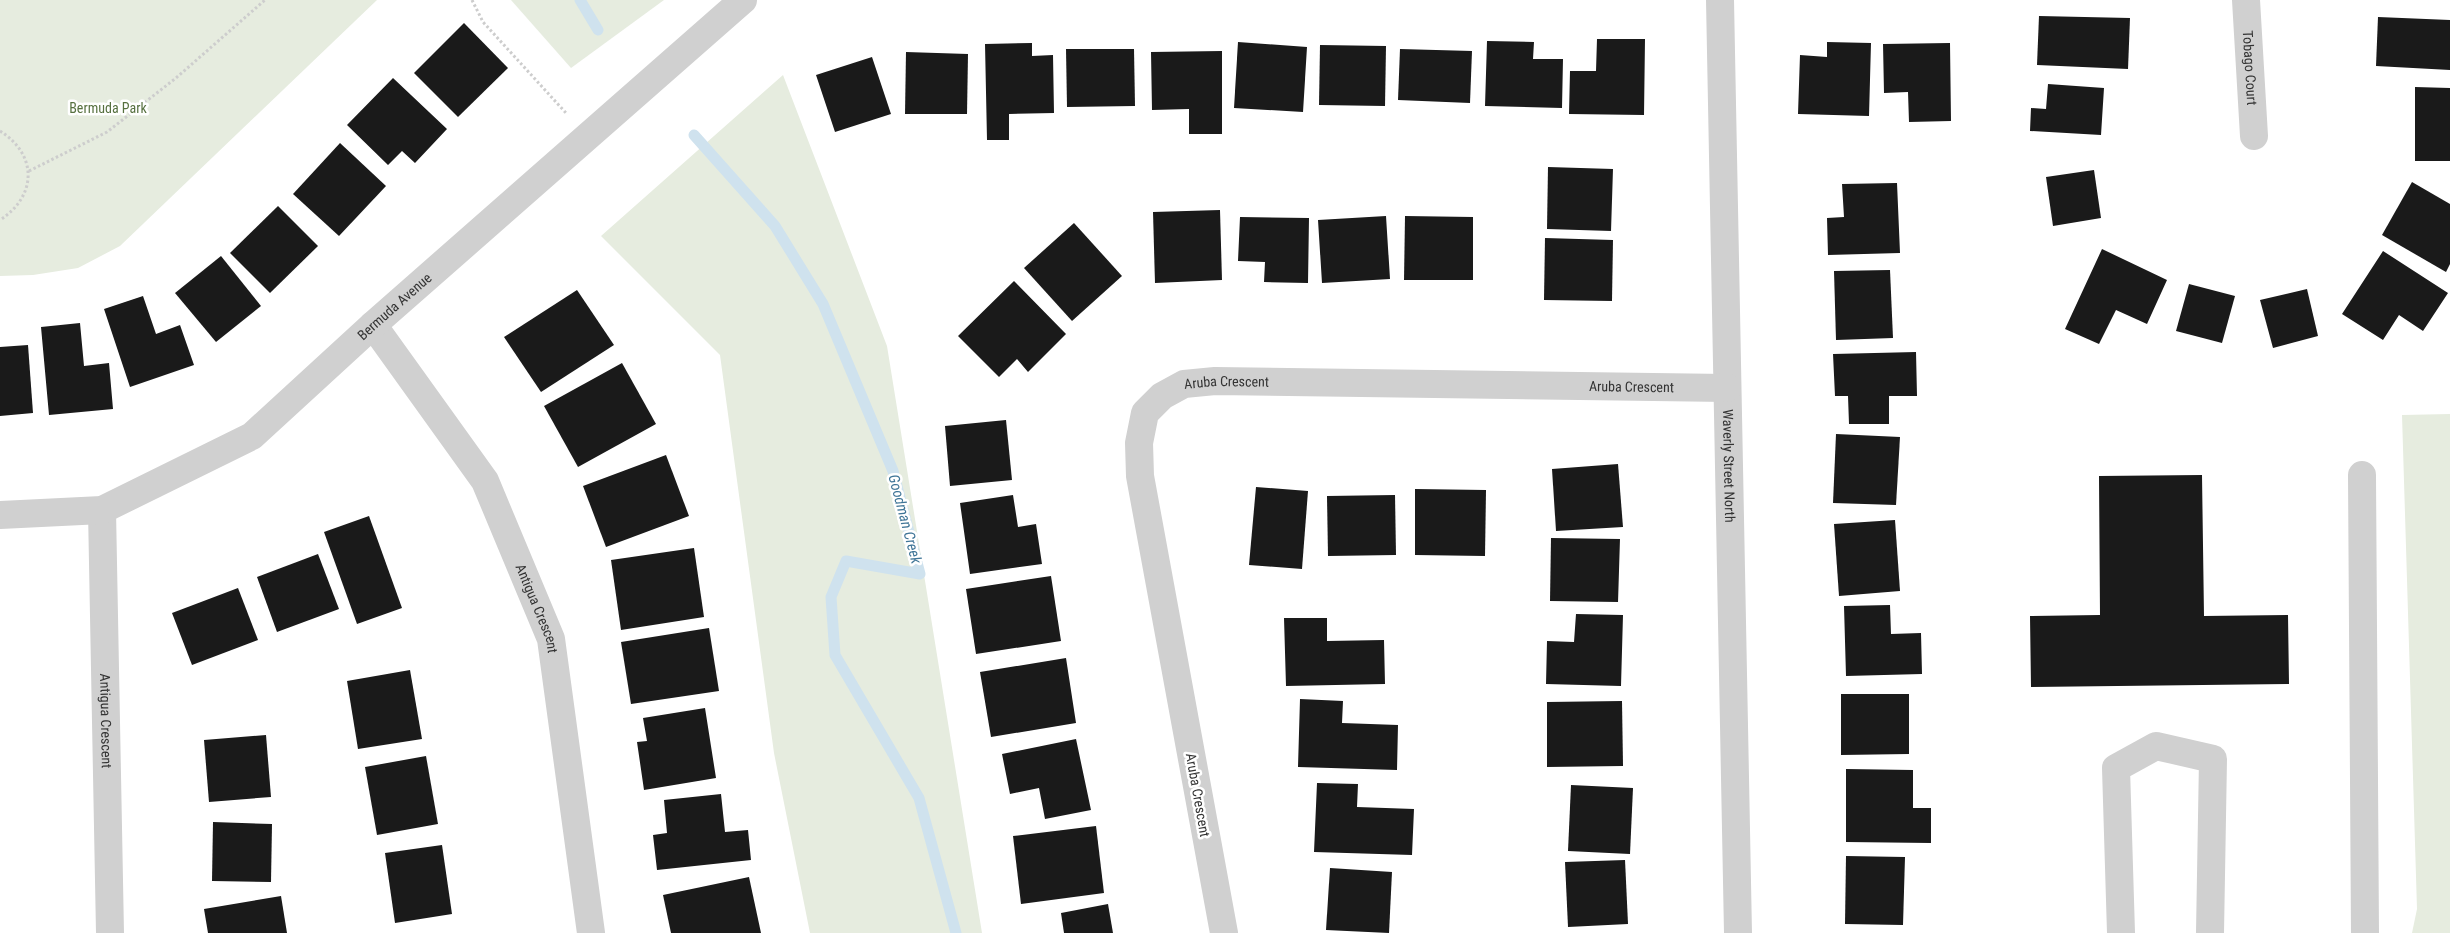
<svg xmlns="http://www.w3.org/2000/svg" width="2450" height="933" font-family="'Roboto Condensed',sans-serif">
  <rect width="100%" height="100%" fill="#fff"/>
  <g fill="#e6ecdf">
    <polygon points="0,0 377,0 120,246 78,268 33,275 0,276"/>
    <polygon points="511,0 664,0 571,68"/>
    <polygon points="783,75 887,346 982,933 810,933 774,753 720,355 601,236"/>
    <polygon points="2450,414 2450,933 2412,933 2417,909 2402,415"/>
  </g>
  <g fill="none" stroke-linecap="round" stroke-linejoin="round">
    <g stroke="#cfe2ee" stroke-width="11">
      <polyline points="580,0 598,30"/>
      <polyline points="694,135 775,226 823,304 893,471 920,574 846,561 831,597 835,655 919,798 956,933"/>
    </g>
  </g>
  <g fill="#1a1a1a">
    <polygon points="2039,16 2130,18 2128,69 2037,65"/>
    <polygon points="2378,17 2450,20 2450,70 2376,66"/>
    <polygon points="464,23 508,68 458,117 414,73"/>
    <polygon points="1597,39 1645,39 1644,115 1569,114 1570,71 1596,71"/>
    <polygon points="1487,41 1534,42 1533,59 1563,59 1562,108 1485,106"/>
    <polygon points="1238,42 1307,47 1303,112 1234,108"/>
    <polygon points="1827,42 1871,43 1869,116 1798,114 1800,55 1827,57"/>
    <polygon points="1032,43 1032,56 1053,55 1054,113 1009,114 1009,140 987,140 985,44"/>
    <polygon points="1950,43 1951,121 1909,122 1908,92 1884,93 1883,44"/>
    <polygon points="1320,45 1386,46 1385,106 1319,105"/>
    <polygon points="1066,49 1134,49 1135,106 1067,107"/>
    <polygon points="1400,49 1472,51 1470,103 1398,100"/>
    <polygon points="1222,51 1222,134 1189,134 1189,109 1152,110 1151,52"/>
    <polygon points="906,52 968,54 967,114 905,114"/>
    <polygon points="872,57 891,114 835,132 816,75"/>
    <polygon points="393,78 447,129 415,163 402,151 388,165 347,125"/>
    <polygon points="2048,84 2104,88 2101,135 2030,131 2031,108 2046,109"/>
    <polygon points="2415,87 2450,88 2450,161 2415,161"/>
    <polygon points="340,143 386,186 339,236 293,194"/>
    <polygon points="1548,167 1613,169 1611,231 1547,229"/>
    <polygon points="2094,170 2101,218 2053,226 2046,177"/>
    <polygon points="2412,182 2450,204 2450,264 2446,272 2382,235"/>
    <polygon points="1897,183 1900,253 1828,255 1827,218 1844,217 1842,184"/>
    <polygon points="278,206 318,246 270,293 230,253"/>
    <polygon points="1220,210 1222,280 1155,283 1153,212"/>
    <polygon points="1386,216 1390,279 1322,283 1318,220"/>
    <polygon points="1405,216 1473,217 1473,280 1404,280"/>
    <polygon points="1240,217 1309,218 1308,283 1264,282 1265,262 1238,261"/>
    <polygon points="1074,223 1122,276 1072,321 1024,268"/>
    <polygon points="1545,238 1613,240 1612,301 1544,300"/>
    <polygon points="2102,249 2167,280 2147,324 2116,310 2099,344 2065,329"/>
    <polygon points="2383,251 2448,293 2423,331 2399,315 2383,340 2342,314"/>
    <polygon points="221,256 261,306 216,342 175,293"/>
    <polygon points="1890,270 1893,338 1836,340 1834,271"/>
    <polygon points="1014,281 1066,334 1028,372 1017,359 999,377 958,336"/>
    <polygon points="2189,284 2235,296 2222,343 2176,331"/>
    <polygon points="2307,289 2318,336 2273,348 2260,300"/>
    <polygon points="577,290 614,345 541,392 504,337"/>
    <polygon points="143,296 156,334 180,325 194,365 130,387 104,309"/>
    <polygon points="80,323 84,366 109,363 113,409 49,415 41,327"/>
    <polygon points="28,345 33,413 0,416 0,347"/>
    <polygon points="1916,352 1917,396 1889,396 1889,424 1849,424 1848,396 1835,396 1833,354"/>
    <polygon points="622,363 656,424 578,467 544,406"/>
    <polygon points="1006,420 1012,480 950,486 945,426"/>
    <polygon points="1836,434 1900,437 1896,505 1833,503"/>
    <polygon points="666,455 689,516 606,547 583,486"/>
    <polygon points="1618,464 1623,527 1556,531 1552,469"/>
    <polygon points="2202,475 2204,616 2288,615 2289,684 2031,687 2030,616 2100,615 2099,476"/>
    <polygon points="1256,487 1308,491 1302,569 1249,565"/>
    <polygon points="1415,489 1486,490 1485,556 1415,555"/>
    <polygon points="1013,495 1018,527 1036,524 1042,564 970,574 960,503"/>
    <polygon points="1395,495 1396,555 1328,556 1327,496"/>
    <polygon points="369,516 402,608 357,624 324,532"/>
    <polygon points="1895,520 1900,591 1839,596 1834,524"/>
    <polygon points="1551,538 1620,539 1618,602 1550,601"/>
    <polygon points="694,548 704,617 621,630 611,560"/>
    <polygon points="318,554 339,609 277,632 257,577"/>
    <polygon points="1051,576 1061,641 976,654 966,589"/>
    <polygon points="238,588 258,640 192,665 172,613"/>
    <polygon points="1890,605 1891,634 1921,633 1922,674 1846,676 1844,606"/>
    <polygon points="1576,614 1623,615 1621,686 1546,684 1547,641 1574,642"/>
    <polygon points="1284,618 1327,618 1327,641 1384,640 1385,684 1286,686"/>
    <polygon points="709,628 719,691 631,704 621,642"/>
    <polygon points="1066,658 1076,723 991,737 980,672"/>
    <polygon points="410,670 422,739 358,749 347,681"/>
    <polygon points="1841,694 1909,694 1909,754 1841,755"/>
    <polygon points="1300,699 1343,701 1342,723 1398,725 1397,770 1298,767"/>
    <polygon points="1622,701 1623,766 1547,767 1547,702"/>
    <polygon points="705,708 716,778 644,790 637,742 647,741 643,718"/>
    <polygon points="266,735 271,797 209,802 204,740"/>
    <polygon points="1076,739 1091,810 1045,819 1039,788 1010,794 1002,754"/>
    <polygon points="426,756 438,824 377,835 365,767"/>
    <polygon points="1846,769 1913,770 1913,808 1931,808 1931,843 1846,842"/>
    <polygon points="1317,783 1358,784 1357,807 1414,809 1412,855 1314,852"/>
    <polygon points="1571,785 1633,788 1630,854 1568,851"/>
    <polygon points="721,794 725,832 748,830 751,860 657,870 653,835 667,833 664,800"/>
    <polygon points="213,822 272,824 271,882 212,881"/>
    <polygon points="1096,826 1104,893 1021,904 1013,836"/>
    <polygon points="442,845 452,914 395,923 385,853"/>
    <polygon points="1846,856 1905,857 1903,925 1845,924"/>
    <polygon points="1625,860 1628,924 1568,927 1565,862"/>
    <polygon points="1330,868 1392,872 1389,933 1326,930"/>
    <polygon points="749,877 761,933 671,933 663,895"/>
    <polygon points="281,896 287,933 208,933 204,909"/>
    <polygon points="1108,904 1113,933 1064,933 1061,913"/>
  </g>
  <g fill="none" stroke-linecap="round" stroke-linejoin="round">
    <g stroke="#cdcdcd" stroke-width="3" stroke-dasharray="2.5 2.5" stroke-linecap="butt">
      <polyline points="472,0 483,22 566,113"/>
      <path d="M0 131C38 155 37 196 0 220"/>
      <polyline points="29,171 107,132 176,78 265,0"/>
    </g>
    <g stroke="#d0d0d0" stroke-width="28">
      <path id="s1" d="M1720 0 1738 933"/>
      <path id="s2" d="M2246 0 2254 136"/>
      <path id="s3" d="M373 325 485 481 551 639 591 933"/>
      <polyline points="2362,475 2365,933"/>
      <path id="s4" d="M102 510 110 933"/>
      <path id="s5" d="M0 515 102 510 252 436 373 325 743 0"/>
      <path id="s6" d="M1224 933 1140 476 1139 443 1145 413 1162 396 1184 384 1215 381 1727 388"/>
      <polyline points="2121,933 2116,768 2156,746 2213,759 2210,933"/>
    </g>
  </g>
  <g text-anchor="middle" stroke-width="5" stroke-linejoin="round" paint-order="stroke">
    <g font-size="14" fill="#333" stroke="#fff">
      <text dy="5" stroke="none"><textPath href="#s2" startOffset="68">Tobago Court</textPath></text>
      <text dy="5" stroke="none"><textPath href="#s5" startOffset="462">Bermuda Avenue</textPath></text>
      <text dy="5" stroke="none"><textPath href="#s6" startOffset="620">Aruba Crescent</textPath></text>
      <text dy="5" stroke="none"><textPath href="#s6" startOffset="1025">Aruba Crescent</textPath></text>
      <text dy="5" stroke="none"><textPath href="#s1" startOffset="466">Waverly Street North</textPath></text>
      <text dy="5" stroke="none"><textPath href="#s3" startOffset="330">Antigua Crescent</textPath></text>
      <text dy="5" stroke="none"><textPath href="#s4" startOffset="211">Antigua Crescent</textPath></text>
      <text transform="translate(1198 795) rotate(80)" y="5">Aruba Crescent</text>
    </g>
    <g font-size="14" fill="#56703f" stroke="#fff">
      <text x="108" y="113">Bermuda Park</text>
    </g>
    <g font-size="15" font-style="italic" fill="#3f7597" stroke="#fff">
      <text transform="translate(905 519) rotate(75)" y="5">Goodman Creek</text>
    </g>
  </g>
</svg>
